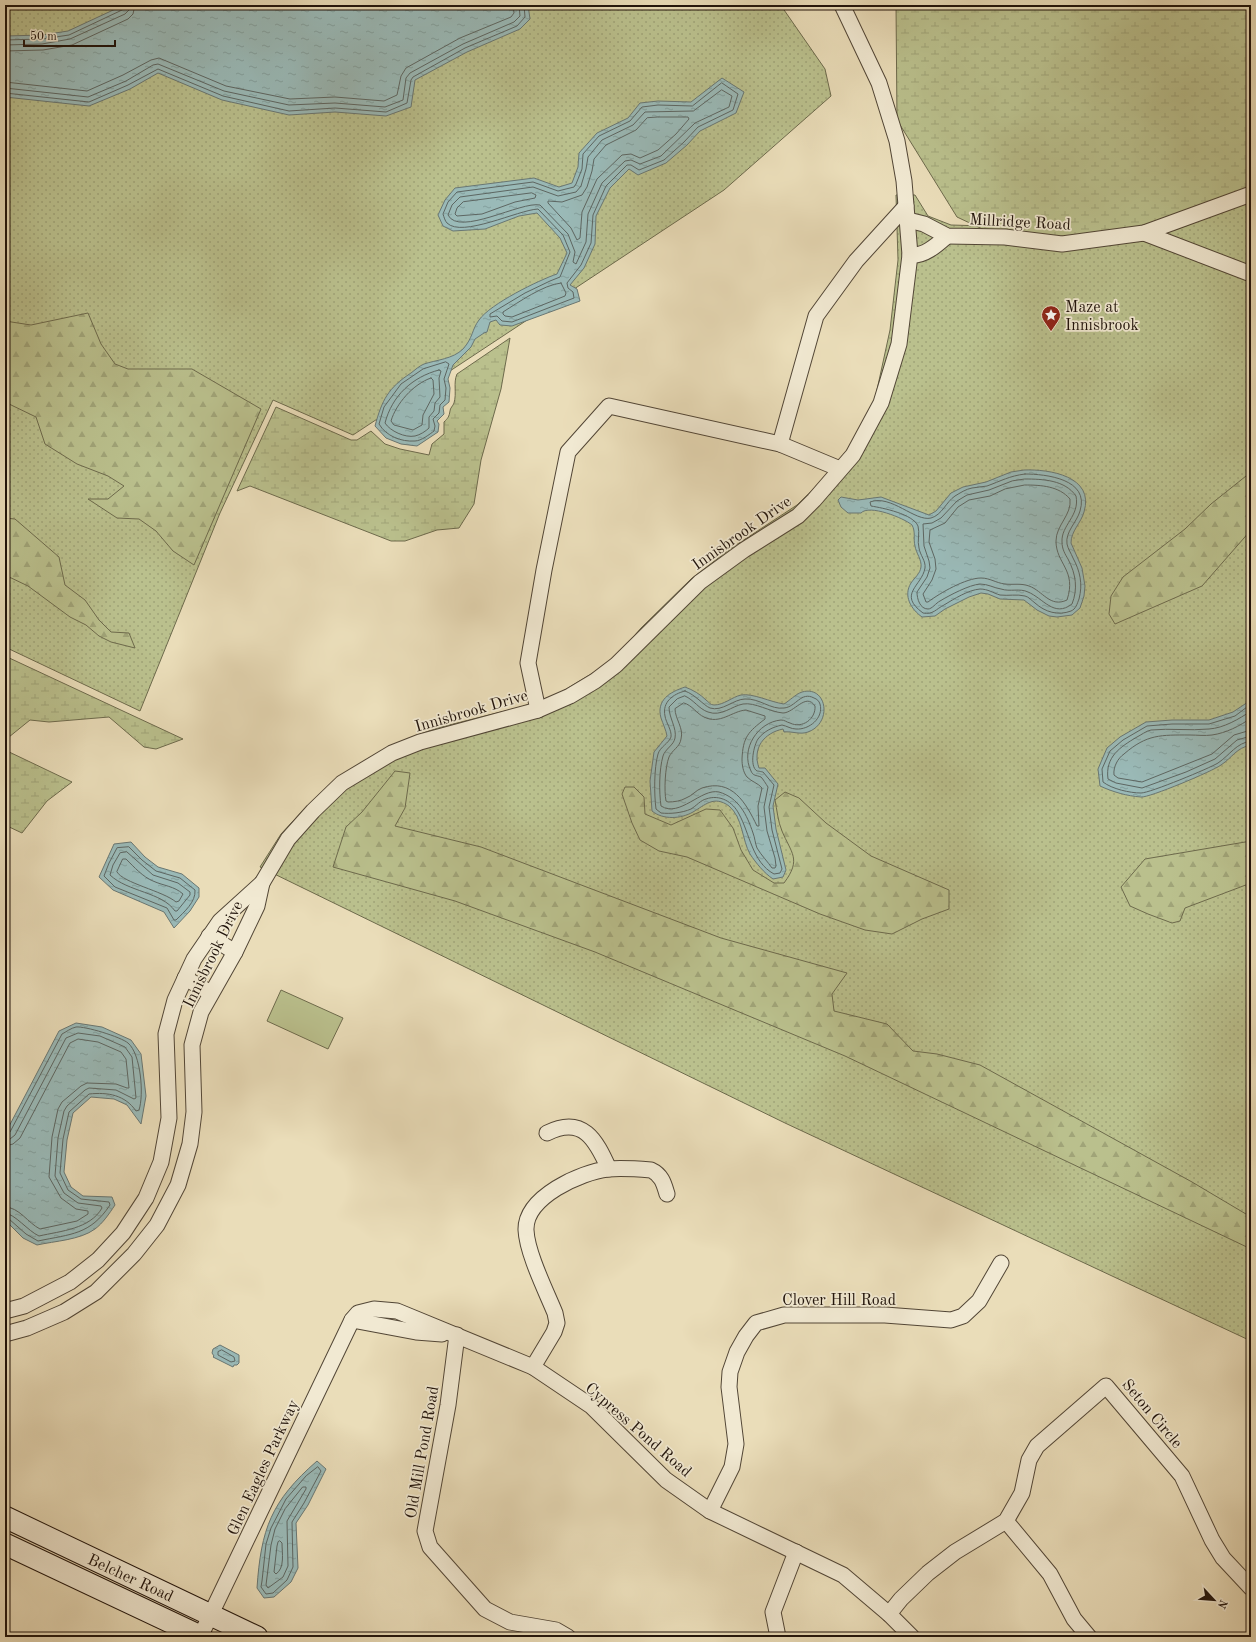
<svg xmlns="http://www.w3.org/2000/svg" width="1256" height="1642" font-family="'Old Standard TT',serif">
  <defs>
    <pattern id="grass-dots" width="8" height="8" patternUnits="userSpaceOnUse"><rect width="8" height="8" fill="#bac08d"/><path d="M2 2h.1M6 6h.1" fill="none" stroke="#a0a478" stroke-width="1.8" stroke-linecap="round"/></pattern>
    <pattern id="forest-firs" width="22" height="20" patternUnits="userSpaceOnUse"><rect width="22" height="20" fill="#bac08d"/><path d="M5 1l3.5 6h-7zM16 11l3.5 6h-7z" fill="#a0a478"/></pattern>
    <pattern id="wetland-marsh" width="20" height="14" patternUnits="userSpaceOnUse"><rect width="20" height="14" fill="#bac08d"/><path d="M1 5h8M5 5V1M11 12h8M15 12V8" fill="none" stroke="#a0a478"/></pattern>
    <pattern id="water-ripples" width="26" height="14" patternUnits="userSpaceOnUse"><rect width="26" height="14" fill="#9abab8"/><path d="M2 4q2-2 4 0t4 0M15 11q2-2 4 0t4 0" fill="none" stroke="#849f9d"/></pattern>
  </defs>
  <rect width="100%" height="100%" fill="#eaddb9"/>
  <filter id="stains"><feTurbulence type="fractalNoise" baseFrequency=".005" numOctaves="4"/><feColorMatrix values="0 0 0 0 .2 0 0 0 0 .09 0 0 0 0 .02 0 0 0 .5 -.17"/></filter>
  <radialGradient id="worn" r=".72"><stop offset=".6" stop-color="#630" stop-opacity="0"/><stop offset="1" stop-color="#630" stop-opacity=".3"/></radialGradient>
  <g fill="url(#grass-dots)" stroke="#6d6a4c">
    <polygon points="5,5 775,5 782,7 825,69 831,96 724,190 353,435 273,400 220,513 140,711 5,647"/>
    <polygon points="1251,180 1251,1341 785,1123 260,867 281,834 309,804 340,776 374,755 407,739 437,728 521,707 558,694 601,668 623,649 641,628 691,579 730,549 797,505 825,478 847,450 862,426 875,399 890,330 898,260 896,195 915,195 928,216 951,225 1090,229"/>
  </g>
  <g fill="url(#forest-firs)" stroke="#6d6a4c">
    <polygon points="88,313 101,344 115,364 128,369 192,369 261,409 194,565 173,551 156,531 139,519 117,518 88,499 108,499 124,486 108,476 77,464 45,444 36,417 7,403 5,387 5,321 31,325"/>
    <polygon points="1251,472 1251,530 1202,586 1115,624 1109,614 1111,596 1123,577 1185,529 1211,504"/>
    <polygon points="5,518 15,519 59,557 65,585 85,600 99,620 111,632 129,633 135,648 111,642 99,636 86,625 70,617 28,586 5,575"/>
    <polygon points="395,771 410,773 405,808 395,826 481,847 721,938 847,973 832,994 834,1011 887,1024 913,1051 937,1054 980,1065 1192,1182 1251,1217 1251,1249 845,1056 595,952 455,901 333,867 346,827 362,812"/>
    <path d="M625 787H634L644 797 645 814 671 825 706 809 720 810 733 828 741 850 753 870 774 883H784C802 859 791 853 782 831 778 822 777 810 775 800L785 792 799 798 826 823 871 856 949 890V909L922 919 892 934 865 930 820 914 687 857 659 851 640 840 632 823 622 794Z"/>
    <polygon points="1251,841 1251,883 1185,908 1180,921 1172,923 1148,914 1130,906 1121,887 1145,859"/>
  </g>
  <g fill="url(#wetland-marsh)" stroke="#6d6a4c">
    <polygon points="896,5 1251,5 1251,200 1175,230 1112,233 1057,239 991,233 957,217 897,120"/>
    <path d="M510 338 501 389 481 460 474 504 459 528 437 530 405 541H391L250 486 237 491 276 407 351 440H357L371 431 385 444 400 449 429 455 432 444 444 434V422C448 418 449 417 450 411 450 408 453 406 454 403 457 393 453 383 457 374Z"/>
    <polygon points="5,656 183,739 156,749 144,747 109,717 49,722 30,720 9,737 5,746"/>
    <polygon points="5,750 72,782 47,801 22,833 5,825"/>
  </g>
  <polygon fill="#bac08d" stroke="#6d6a4c" points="281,990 343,1018 328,1049 267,1021"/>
  <g fill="url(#water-ripples)" stroke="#697773">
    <polygon points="124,5 528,5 530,19 520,29 467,52 415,80 411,107 386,116 335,112 289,115 222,100 158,73 130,89 89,106 5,97 5,36 42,35 68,31"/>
    <path d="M722 78 744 92 736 113 700 131 687 145 666 163 638 175 629 169 610 188 596 216 595 244 584 268 570 285 577 289 580 301 512 326 500 325 496 320 490 322 487 332 484 333 475 339 471 347 453 365 448 379 450 388 449 402 443 407 444 414 437 421 439 424 438 432 417 446 401 444 386 438 375 426C382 400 388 388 411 373 415 370 419 366 424 364 436 360 453 359 463 349 473 338 472 329 479 320 490 304 539 280 557 274L567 253 560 238 537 213 519 216 485 229 453 231 443 226 438 215 445 200 455 188 534 178 559 187 572 183 578 167 579 153 597 133 628 118 640 103 658 101 691 102Z"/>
    <path d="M1024 470C1049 469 1095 476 1084 512 1081 523 1071 531 1071 543L1082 568 1085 586 1084 596 1080 608 1072 615 1057 617 1049 616 1037 610 1024 600 1000 599 988 594 981 593 969 597 945 609 935 616 922 617C911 609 903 596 911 583 915 577 920 574 921 567 922 560 916 553 915 546 913 539 916 532 912 525 904 518 869 504 861 513H848L841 507 838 500 841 497 858 500 881 497 929 515 936 511 951 493 963 487 986 482 1011 472Z"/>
    <path d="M685 687C693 690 700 694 706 700 709 702 710 705 714 705 724 705 732 697 741 695 753 693 770 702 784 704 789 701 796 694 802 692 827 685 833 723 808 732 800 735 792 731 784 732L783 729C764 733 752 748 759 768H765L778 784 773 806 776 829 786 870 783 877 773 879C764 873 756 863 750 854 742 840 743 818 729 806 714 795 705 805 693 812 681 819 663 820 652 811L650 781 654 752 667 736C666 730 663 724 661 718 656 700 670 692 685 687Z"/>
    <path d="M1251 700V745C1236 748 1233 757 1221 765 1213 771 1149 798 1141 797 1127 796 1113 792 1100 786L1098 769 1107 748 1120 737 1146 722 1172 720H1209L1233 712Z"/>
    <polygon points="131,842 145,857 158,867 182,874 199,888 199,897 190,911 174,928 164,912 113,890 99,877 114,844"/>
    <path d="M76 1023 102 1027 131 1040 141 1054 146 1096 141 1124 127 1105 114 1099 91 1097 73 1113 67 1140 64 1172 71 1187 83 1196 112 1197 115 1205C109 1214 103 1223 95 1229 80 1240 55 1241 37 1245L23 1238 5 1220V1134L59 1031Z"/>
    <polygon points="220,1345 239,1355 239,1363 237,1365 234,1365 233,1367 213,1357 214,1356 212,1353 213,1349"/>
    <path d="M317 1461 326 1469 308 1505 296 1523 298 1568 291 1582 274 1597 264 1598 257 1588C261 1529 271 1501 317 1461Z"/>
  </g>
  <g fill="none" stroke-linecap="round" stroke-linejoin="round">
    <g stroke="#5d6662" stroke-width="1">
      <polyline points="5,40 42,39 69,35 122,10 124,5"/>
      <polyline points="5,45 42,44 70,39 125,14 129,10 129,5"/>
      <polyline points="5,51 43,50 72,45 128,19 133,14 135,5"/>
      <polyline points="5,82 87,91 123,75 151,60 159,58 226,86 290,99 335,97 384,101 397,95 401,76 406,68 460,38 511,17 514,13 513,5"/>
      <path d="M722 83 738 94 733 110 698 127 684 142 664 160 639 170 631 165H627L606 186 593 215 591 243 581 265 567 283 568 288 573 292 574 298 512 322 502 321 497 316 490 317V314L525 293 550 281 560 277 570 252 563 235 538 209C518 210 462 238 447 223 445 221 444 217 443 214L448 202 457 192 533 182 558 191 574 187 576 184 582 169 583 154 599 136 630 121 642 107 658 105 692 106Z"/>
      <polyline points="5,88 88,97 126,81 153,65 158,64 224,91 289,105 335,103 385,107 403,100 406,78 410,73 463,44 514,22 520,16 519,5"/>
      <path d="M722 90 732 96 729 107 695 123 661 156 640 164 631 160 625 161 602 183 588 214 586 242 576 264 573 262 575 252 568 234 540 205C521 201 459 237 448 215L452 205 460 197 533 187 558 196 576 192 581 186 586 169 588 157 602 140 633 125 645 112 693 111Z"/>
      <polyline points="5,93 89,102 128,85 158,69 223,96 289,111 335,108 386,112 407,103 411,80 413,77 465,48 517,26 525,17 524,5"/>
      <polygon points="658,117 688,117 689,119 676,134 658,150 640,158 631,154 622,155 597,179 582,212 580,238 577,240 571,228 548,203 548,201 562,202 582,195 587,187 592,171 594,159 606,145 636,130 647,118"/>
      <polygon points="532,193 536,195 535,198 515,202 482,214 457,216 455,214 457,208 463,202"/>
      <path d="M561 283 566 293 565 296 512 317 505 316 503 314V312C519 302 543 285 561 283Z"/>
      <path d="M446 362 449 364 444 379 446 388 445 400 440 405 439 413 433 419 435 426 434 431C430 434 421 441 415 441 401 442 386 436 379 424L384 407 401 384 423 369Z"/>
      <path d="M439 370 441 371 439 378 440 397 435 403 434 411 429 417V428C426 431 420 435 415 436 405 438 390 431 385 423 392 396 412 377 439 370Z"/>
      <path d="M431 378 433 380 434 394 423 415 422 425 413 430 394 425 391 421C396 404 413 384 431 378Z"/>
      <path d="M1025 474C1046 474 1090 479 1080 511 1077 522 1065 532 1067 544 1068 549 1071 553 1073 558 1080 571 1083 584 1079 599 1077 604 1076 609 1071 611 1058 616 1045 612 1035 603 1031 600 1029 597 1025 596 1017 594 1008 596 1000 595 993 593 988 589 980 589 968 590 954 599 944 605 936 609 933 615 923 613 897 594 922 586 925 568 926 561 920 555 919 548 917 541 920 533 918 526 913 514 883 508 871 506L870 502C891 494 915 522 931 518 942 515 946 502 955 496 960 493 966 489 972 488 977 487 982 487 987 486 1001 481 1009 476 1025 474Z"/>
      <path d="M1025 479C1043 479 1065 480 1076 496 1080 516 1061 525 1062 542 1062 549 1065 554 1068 559 1076 574 1078 589 1072 604 1054 618 1043 598 1028 592 1020 588 1010 592 1001 589 994 588 988 584 980 584 969 585 950 595 940 601 936 603 932 609 928 609 920 609 917 599 917 592L927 577 930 568 929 561 924 546 923 524 932 523 941 518 957 501 967 495 989 490 1012 481Z"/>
      <path d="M1025 485C1041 485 1059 486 1070 499 1072 515 1056 525 1056 541 1056 564 1077 570 1067 600 1050 608 1043 591 1029 586 1021 583 1013 585 1005 584 996 583 990 578 981 578 966 578 940 593 928 602H926L923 594 932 580 936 569 935 559 929 542 930 530 945 523 958 507 969 500 990 496 1005 489Z"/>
      <path d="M685 691C696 695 703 705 710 708 722 712 734 699 745 699 759 698 771 710 784 708 796 707 801 691 814 698 817 699 819 701 820 704 824 718 809 730 796 729 791 729 787 726 782 725 773 727 764 731 758 739 754 745 749 766 757 771 758 771 763 772 763 772L774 785 769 807 772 830 782 869 780 873 774 874C752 862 750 834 739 814 733 802 720 794 706 799 701 800 696 806 691 809 682 813 670 814 661 813L656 809C654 794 654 768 658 754 660 747 669 743 671 737 672 730 666 723 665 716 662 702 673 694 685 691Z"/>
      <path d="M685 696C694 700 699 709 708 712 721 717 732 706 743 704 755 702 770 712 783 713 794 713 806 692 815 706 816 719 802 729 790 723 786 722 785 720 781 720 758 722 740 749 751 771 753 776 756 775 761 777 763 779 766 784 768 787L764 807 767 831 775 858 776 866 775 868H772C768 862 761 855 757 848 755 843 755 838 753 833 747 815 739 798 719 792 701 788 680 818 661 806 659 792 659 770 663 756 665 749 674 745 675 738 677 728 669 718 669 707L677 699Z"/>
      <path d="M684 703C692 705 697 714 704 717 720 725 732 711 746 710L765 716V719C748 732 743 737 742 759 742 765 743 772 747 777 752 782 758 783 762 788L758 806 759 826H757C746 803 732 778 702 788 696 790 692 796 686 798 681 801 674 802 668 802L666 801C664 791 665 767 669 757 672 750 680 747 681 739 684 728 675 719 675 709Z"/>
      <path d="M1251 704 1235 716 1209 724H1172L1147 726 1123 740 1110 751 1102 769 1103 782C1112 789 1130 793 1141 793 1150 793 1210 768 1218 763 1230 755 1236 743 1251 741"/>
      <path d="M1251 711C1239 719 1224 728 1209 729 1190 731 1170 728 1151 730 1146 731 1141 735 1137 737 1120 747 1105 757 1108 779L1116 783 1142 788 1186 772 1215 759 1237 740 1251 736"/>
      <path d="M1251 718C1240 726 1226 733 1212 735 1205 736 1197 735 1190 735 1161 735 1147 734 1124 754 1118 758 1113 767 1114 775L1118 778 1142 782 1212 754 1234 735 1251 730"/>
      <path d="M129 847 142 860 156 871 180 878 195 890C196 902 184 912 176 920H174L167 908 115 887 104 876 109 863 117 848Z"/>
      <path d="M127 852 153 875 178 883 190 892V895L177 911H175C162 892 128 892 110 875L113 865 120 853Z"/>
      <path d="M123 859H126C134 867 143 877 153 881 164 886 174 886 183 894L179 901 176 902C163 891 123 883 117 872Z"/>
      <path d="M5 1135 10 1132 62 1034C66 1032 71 1028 76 1027 85 1026 121 1037 128 1043 141 1054 144 1095 139 1110L136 1111C125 1095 108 1092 89 1094L69 1112 63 1139 60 1173 68 1190 81 1199 109 1202 110 1205C90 1235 71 1234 38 1241L26 1234 9 1219 5 1218"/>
      <path d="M5 1140 10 1139 15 1135 66 1038 78 1033 100 1036 125 1047 132 1057 136 1098 134 1099 116 1090 89 1088 85 1090 67 1106 64 1111 58 1138 55 1176 64 1193 78 1203 101 1206 102 1208C90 1229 61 1231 39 1236 28 1231 15 1214 5 1213"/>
      <path d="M5 1146 13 1144 20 1138 70 1043 78 1039 98 1042 121 1052 126 1059 129 1088H127L116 1084 87 1083 81 1086 62 1102 58 1109 52 1137 49 1177 61 1198 76 1209 88 1211V1214L77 1221 40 1229C28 1223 19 1207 5 1207"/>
      <polygon points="222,1350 234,1357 235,1361 231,1362 218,1355 218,1352"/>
      <polygon points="318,1467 321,1471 304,1503 292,1522 293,1567 287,1580 273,1593 266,1594 261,1587 262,1581 266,1544 271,1528 286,1499 306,1476"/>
      <polygon points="303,1487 306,1487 306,1489 287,1521 288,1566 283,1577 268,1588 266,1585 271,1545 275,1529 285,1509"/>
      <path d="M280 1541 282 1543C282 1553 285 1568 276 1574L274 1572 277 1546 278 1542Z"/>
    </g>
    <defs>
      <g id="minor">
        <polyline points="908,220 924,224 947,236 1005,237 1062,244 1144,233 1251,194"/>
        <polyline points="1144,233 1251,274"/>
        <path d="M910 255C924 257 938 244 947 236"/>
        <polyline points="780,444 840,469"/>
        <polyline points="538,710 528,663 544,570 568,452 609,406 780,444 816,316 856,261 906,206"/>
        <polyline points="209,936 235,952"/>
        <polyline points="185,978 211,993"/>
        <path d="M547 1133C583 1115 596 1140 609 1169"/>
        <polyline points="5,1311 24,1306 70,1282 98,1260 123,1233 146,1198 161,1162 169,1118 166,1034 175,1000 194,959 220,921 262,883 288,839 313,811 342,783 392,753 420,742 538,710 570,696 595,681 616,665 700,582 744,550 798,516 814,500 853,455 881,403 899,344 910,255 904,181 897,141 879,83 842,5"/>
        <polyline points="352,1320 416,1332 442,1334"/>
        <polyline points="5,1334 27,1328 64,1312 96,1292 134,1254 157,1225 178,1185 190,1144 194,1112 192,1045 201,1012 235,952 257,906 262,883"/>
        <polyline points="457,1335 448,1405 425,1531 430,1547 485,1609 510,1622 556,1630 568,1637"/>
        <path d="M533 1367 554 1332 557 1323 555 1313C546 1291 527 1253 526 1230 525 1197 581 1172 608 1169 622 1168 638 1169 651 1170 662 1175 664 1184 667 1194"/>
        <polyline points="710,1511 732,1467 736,1444 729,1387 730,1372 737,1352 746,1336 756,1323 784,1315 885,1315 951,1320 963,1316 979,1301 1001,1263"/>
        <polyline points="1006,1521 1050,1574 1074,1619 1089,1637"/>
        <polyline points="889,1614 901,1599 928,1573 955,1552 1006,1521 1022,1493 1029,1460 1037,1446 1106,1386 1182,1476 1212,1540 1223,1558 1251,1588"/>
        <polyline points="200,1637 352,1320 358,1313 374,1309 397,1311 533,1367 591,1406 666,1480 710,1511 843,1575 889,1614 912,1637"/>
        <polyline points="778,1637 773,1612 796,1552"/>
      </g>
      <g id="secondary">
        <polyline points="5,1517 257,1637"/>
        <polyline points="5,1544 202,1637"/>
      </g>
    </defs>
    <use href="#minor" stroke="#524636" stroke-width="17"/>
    <use href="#secondary" stroke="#20130b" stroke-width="23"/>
    <use href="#minor" stroke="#f1e9d2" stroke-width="15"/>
    <use href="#secondary" stroke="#f1e9d2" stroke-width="21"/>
  </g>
  <defs>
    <symbol id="sight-pin" viewBox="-11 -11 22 30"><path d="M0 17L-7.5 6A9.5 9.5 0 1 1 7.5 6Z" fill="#8f2418" stroke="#f1e9d2"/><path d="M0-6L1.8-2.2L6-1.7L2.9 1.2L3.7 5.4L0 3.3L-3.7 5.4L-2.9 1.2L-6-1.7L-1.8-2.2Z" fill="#fff"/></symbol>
  </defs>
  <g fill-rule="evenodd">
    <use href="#sight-pin" x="1040" y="304" width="22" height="30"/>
  </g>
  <g text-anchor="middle" stroke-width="3.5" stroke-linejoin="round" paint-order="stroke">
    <g font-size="16" fill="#20130b" stroke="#f1e9d2">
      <text transform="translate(1020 221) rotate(3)" y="6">Millridge Road</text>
      <text transform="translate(741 532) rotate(-35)" y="6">Innisbrook Drive</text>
      <text transform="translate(471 710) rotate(-16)" y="6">Innisbrook Drive</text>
      <text transform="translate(212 954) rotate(-64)" y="6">Innisbrook Drive</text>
      <text x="839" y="1305">Clover Hill Road</text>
      <text transform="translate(1153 1413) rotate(50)" y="6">Seton Circle</text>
      <text transform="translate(639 1429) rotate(41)" y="6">Cypress Pond Road</text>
      <text transform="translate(421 1452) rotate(-80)" y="6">Old Mill Pond Road</text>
      <text transform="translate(262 1467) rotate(-65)" y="6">Glen Eagles Parkway</text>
      <text transform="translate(131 1577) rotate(25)" y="6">Belcher Road</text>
    </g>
    <g font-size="16" fill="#20130b" stroke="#f1e9d2" text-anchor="start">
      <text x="1065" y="312">Maze at<tspan x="1065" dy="18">Innisbrook</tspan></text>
    </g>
  </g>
  <rect width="1256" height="1642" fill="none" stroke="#eaddb9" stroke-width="20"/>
  <rect x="6" y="6" width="1244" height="1630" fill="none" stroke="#20130b" stroke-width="2"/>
  <rect x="10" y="10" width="1236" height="1622" fill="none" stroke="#20130b"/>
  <g transform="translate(1214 1600) rotate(116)" stroke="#f1e9d2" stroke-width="3" paint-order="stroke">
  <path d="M0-3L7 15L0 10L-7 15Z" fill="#20130b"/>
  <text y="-6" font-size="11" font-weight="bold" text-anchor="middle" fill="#20130b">N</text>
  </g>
  <path d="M24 40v6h91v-6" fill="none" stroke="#20130b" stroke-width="2"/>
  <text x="30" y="40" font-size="12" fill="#20130b" stroke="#f1e9d2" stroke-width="3" paint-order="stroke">50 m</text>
  <rect width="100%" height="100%" filter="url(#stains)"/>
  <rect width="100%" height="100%" fill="url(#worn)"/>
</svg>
